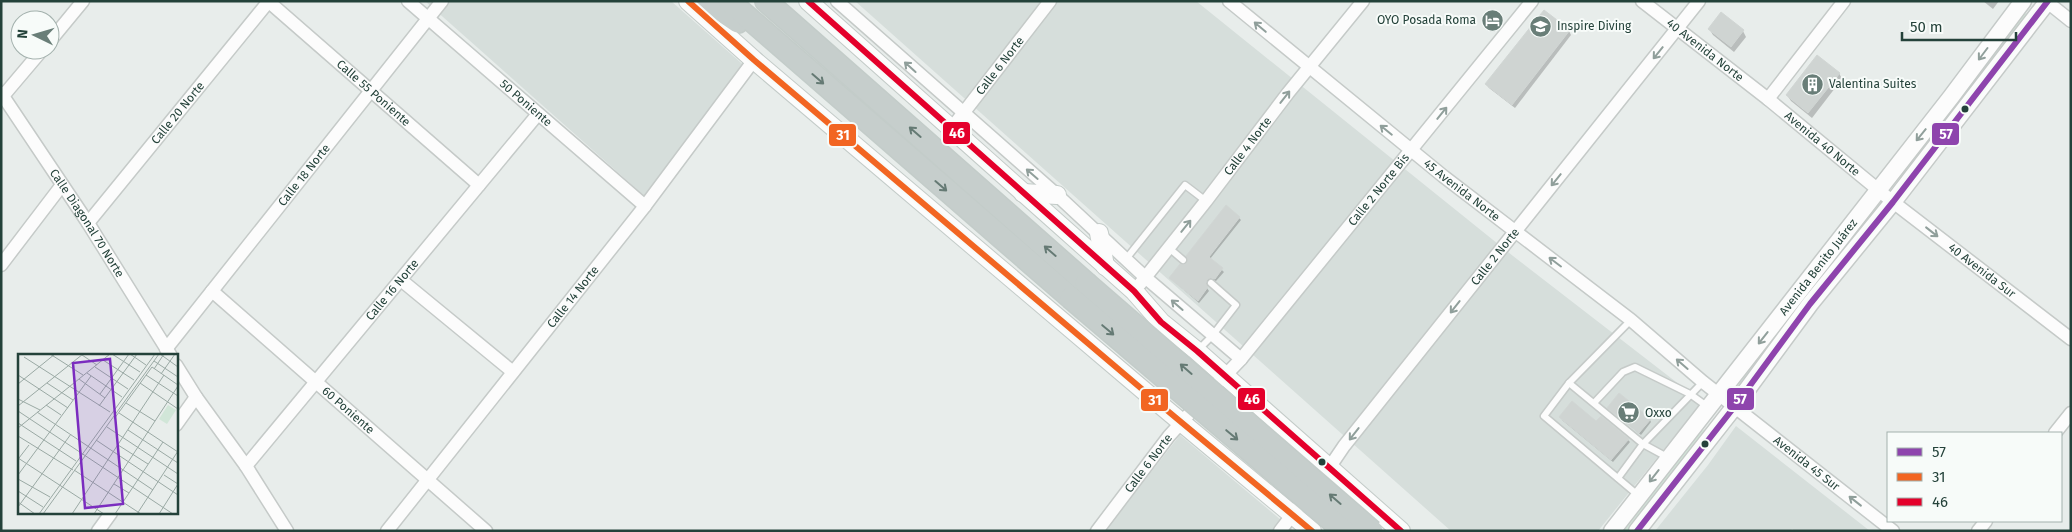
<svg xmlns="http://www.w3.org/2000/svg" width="2072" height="532" font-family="'Fira Sans',sans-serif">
  <rect width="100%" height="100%" fill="#e8edeb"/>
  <g fill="#d6dedb">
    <polygon points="425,1 671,1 748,69 649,200"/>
    <polygon points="855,1 1196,1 1513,256 1702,402 1598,531 1451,531"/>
    <polygon points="1736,426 1870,531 1794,531 1792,529 1791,531 1655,531 1708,465"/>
    <polygon points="1180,435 1294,531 1105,531"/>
  </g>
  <g fill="#d1e6d8">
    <polygon points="2024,13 2027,14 2026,18 1902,179 1897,177"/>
    <polygon points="1870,215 1870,220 1741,383 1730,390 1867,217"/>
    <polygon points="1706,429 1706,432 1630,531 1624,531 1701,431"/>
  </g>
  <g fill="#0003">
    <polygon points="1983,1 1999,1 1993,9"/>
    <polygon points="1710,30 1743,31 1746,37 1734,52 1713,35"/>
    <polygon points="1569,31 1571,35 1515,108 1489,88 1486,84"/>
    <polygon points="1839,73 1842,79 1812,118 1791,101 1787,95"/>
    <polygon points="1239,218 1241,220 1210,259 1224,272 1216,281 1212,280 1208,283 1207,288 1209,291 1199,303 1170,278"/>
    <polygon points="1609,408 1650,420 1651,422 1641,435"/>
    <polygon points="1562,420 1628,440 1630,442 1613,462"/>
  </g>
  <g fill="#cfd4d2" stroke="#d1d6d4">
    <polygon points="1544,10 1570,30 1512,105 1485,84"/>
    <polygon points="1721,12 1744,30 1731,47 1708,29"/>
    <polygon points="1817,55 1840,73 1808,113 1786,95"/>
    <polygon points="1226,205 1240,217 1209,257 1223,268 1215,279 1210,278 1207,280 1206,284 1208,287 1198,301 1169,278 1180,264 1184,265 1187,263 1186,256"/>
    <polygon points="1619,393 1651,419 1639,433 1607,408"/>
    <polygon points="1572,401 1596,421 1601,416 1629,439 1611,460 1559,417"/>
  </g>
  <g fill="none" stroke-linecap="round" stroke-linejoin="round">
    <defs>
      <g id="service">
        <polyline points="1169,248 1183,260"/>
        <polyline points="1126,259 1185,185 1206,201"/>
        <polyline points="1631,320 1569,383 1544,416 1639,496"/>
        <polyline points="1198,350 1212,336 1236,305 1211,283"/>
        <polyline points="1569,383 1643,444 1667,457"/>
        <polyline points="1594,403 1623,372 1635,367 1690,394 1708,407"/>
        <polyline points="1618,478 1643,444 1703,382"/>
      </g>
      <g id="minor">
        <path id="s1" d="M268 1 479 185"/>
        <path id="s2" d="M408 1 645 206"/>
        <polyline points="837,1 1057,195 1146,278 1241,359"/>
        <path id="s3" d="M1229 1 1443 176 1631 320 1703 382 1893 531"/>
        <path id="s4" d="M1642 1 1768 99 1893 202 2071 339"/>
        <polyline points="2046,1 2071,21"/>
        <polyline points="50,41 83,1"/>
        <path id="s5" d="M1 93 88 223 171 356"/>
        <polyline points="3,96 42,50"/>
        <polyline points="1768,99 1844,1"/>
        <path id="s6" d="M951 129 1050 1"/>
        <path id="s7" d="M88 223 269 1"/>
        <polyline points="1,265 62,185"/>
        <polyline points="401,280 513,372"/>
        <path id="s8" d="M1140 284 1206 201 1288 93 1363 1"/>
        <path id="s9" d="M212 291 486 531"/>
        <path id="s10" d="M166 349 442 1"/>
        <polyline points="176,365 196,397 246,466 287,531"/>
        <path id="s11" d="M1219 382 1241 359 1532 1"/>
        <polyline points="176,425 196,397"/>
        <polyline points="2055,433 2071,413"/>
        <path id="s12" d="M246 466 538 114"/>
        <path id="s13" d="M1325 474 1344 446 1699 1"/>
        <polyline points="98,531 111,513"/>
        <path id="s14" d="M387 531 645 206 754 60"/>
        <path id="s15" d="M1097 531 1169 436 1200 402"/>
        <polyline points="1280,531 1309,493"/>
        <polyline points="1978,531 1986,521"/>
      </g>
      <g id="tertiary">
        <path id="s16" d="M1612 531 1951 97 2023 1"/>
        <polyline points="1637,531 1735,406 1810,304 1893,202 2048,1"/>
      </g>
      <g id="secondary">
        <polyline points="688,1 754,60 1169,412 1312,531"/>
        <polyline points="808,1 1134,291 1161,322 1197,351 1401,531"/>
        <polyline points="1023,193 1057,195"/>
        <polyline points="1099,233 1105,266"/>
      </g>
      <g id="trunk">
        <polyline points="707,1 738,22"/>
        <polyline points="729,1 1071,298"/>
        <polyline points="766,1 1086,283"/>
      </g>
    </defs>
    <use href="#service" stroke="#c5cac8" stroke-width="9"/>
    <use href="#minor" stroke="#c5cac8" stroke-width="15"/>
    <use href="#tertiary" stroke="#c5cac8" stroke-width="19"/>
    <use href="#secondary" stroke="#c3cbc8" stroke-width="20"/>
    <use href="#trunk" stroke="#c3ccc9" stroke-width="24"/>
    <use href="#service" stroke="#fcfcfc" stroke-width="6"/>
    <use href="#minor" stroke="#fcfcfc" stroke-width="12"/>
    <use href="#tertiary" stroke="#fcfcfc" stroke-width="16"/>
    <use href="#secondary" stroke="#fcfcfc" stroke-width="18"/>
    <use href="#trunk" stroke="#c6cecc" stroke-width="21"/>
    <defs>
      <g id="trunk-bridge">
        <polyline points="1086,283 1372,531"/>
        <polyline points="1071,298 1344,531"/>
      </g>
    </defs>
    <use href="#trunk-bridge" stroke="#c3ccc9" stroke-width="24" stroke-linecap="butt"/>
    <use href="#trunk-bridge" stroke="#c6cecc" stroke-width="21"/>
    <defs>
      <polyline id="bus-1" points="1637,531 1735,406 1810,304 1893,202 2048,1"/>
      <polyline id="bus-2" points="688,1 754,60 1169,412 1312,531"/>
      <polyline id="bus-3" points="808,1 1134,291 1161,322 1197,351 1401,531"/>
    </defs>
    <use href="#bus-1" stroke="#f7fbf9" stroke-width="10"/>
    <use href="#bus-2" stroke="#f7fbf9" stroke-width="10"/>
    <use href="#bus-3" stroke="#f7fbf9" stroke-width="10"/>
    <use href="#bus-1" stroke="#8e44ad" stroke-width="6"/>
    <use href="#bus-2" stroke="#f26522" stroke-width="6"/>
    <use href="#bus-3" stroke="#e4002b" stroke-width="6"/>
  </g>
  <defs><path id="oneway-shaft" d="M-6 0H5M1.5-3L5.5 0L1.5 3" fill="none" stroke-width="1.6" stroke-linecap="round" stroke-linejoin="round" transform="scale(1.25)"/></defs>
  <g stroke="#909f9b">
    <use href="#oneway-shaft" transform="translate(1260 27) rotate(-140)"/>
    <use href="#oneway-shaft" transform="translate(1658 53) rotate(129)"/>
    <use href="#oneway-shaft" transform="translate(1983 54) rotate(127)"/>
    <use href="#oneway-shaft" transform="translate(910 67) rotate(-138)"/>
    <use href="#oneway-shaft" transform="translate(1285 97) rotate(-52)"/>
    <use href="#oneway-shaft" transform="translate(1442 113) rotate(-51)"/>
    <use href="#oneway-shaft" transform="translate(1386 130) rotate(-141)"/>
    <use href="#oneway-shaft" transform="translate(1921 135) rotate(129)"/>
    <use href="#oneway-shaft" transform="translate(1032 174) rotate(-139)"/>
    <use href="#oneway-shaft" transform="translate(1556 180) rotate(129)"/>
    <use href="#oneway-shaft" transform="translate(1186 226) rotate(-51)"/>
    <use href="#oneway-shaft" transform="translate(1932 232) rotate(38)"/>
    <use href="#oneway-shaft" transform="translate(1555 262) rotate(-143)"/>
    <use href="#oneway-shaft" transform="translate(1177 305) rotate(-139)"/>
    <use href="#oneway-shaft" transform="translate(1455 307) rotate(128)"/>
    <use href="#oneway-shaft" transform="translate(1763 338) rotate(128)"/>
    <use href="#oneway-shaft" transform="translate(1682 364) rotate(-139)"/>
    <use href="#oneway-shaft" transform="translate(1354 434) rotate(128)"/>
    <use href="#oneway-shaft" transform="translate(1654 476) rotate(128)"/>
    <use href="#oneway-shaft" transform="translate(1855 501) rotate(-142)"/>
  </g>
  <g stroke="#657a74">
    <use href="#oneway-shaft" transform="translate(818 79) rotate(41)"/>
    <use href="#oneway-shaft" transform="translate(915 132) rotate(-139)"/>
    <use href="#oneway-shaft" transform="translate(941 186) rotate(41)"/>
    <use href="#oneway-shaft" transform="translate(1050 251) rotate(-139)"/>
    <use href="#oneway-shaft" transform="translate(1108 330) rotate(40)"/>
    <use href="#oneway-shaft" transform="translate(1186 369) rotate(-139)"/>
    <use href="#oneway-shaft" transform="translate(1232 435) rotate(40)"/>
    <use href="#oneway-shaft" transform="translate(1335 499) rotate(-139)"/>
  </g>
  <defs>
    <symbol id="hotel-disc" viewBox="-11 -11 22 22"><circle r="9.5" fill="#697e78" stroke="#f7fbf9"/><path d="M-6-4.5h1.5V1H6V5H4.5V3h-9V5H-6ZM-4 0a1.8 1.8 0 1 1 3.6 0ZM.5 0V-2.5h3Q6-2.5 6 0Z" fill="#fff"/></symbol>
    <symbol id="school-disc" viewBox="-11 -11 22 22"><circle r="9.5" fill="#697e78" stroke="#f7fbf9"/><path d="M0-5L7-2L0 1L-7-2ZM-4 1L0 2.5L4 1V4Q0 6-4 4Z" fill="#fff"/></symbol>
    <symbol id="building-disc" viewBox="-11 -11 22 22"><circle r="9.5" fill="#697e78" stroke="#f7fbf9"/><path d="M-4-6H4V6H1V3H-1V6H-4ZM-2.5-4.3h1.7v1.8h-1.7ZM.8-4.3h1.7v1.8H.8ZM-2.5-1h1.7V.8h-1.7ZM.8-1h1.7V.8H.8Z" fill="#fff"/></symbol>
    <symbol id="supermarket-disc" viewBox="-11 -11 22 22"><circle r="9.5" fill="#697e78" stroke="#f7fbf9"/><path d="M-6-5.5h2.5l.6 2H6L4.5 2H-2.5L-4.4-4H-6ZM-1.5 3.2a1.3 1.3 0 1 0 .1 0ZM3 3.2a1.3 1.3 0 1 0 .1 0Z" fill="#fff"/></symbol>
  </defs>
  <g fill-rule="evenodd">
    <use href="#hotel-disc" x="1480" y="8" width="25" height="25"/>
    <use href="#school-disc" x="1528" y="14" width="25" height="25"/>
    <use href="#building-disc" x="1800" y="72" width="25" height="25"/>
    <use href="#supermarket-disc" x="1616" y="400" width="25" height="25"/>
  </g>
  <g fill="#24423a" stroke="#f7fbf9" stroke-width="2">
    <circle cx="1965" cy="109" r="4.5"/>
    <circle cx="1705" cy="444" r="4.5"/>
    <circle cx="1322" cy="462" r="4.5"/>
  </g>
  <g text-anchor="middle" stroke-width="4" stroke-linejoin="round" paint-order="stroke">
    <g font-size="12" fill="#24423a" stroke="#f7fbf9" text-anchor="start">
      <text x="1476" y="24" text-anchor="end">OYO Posada Roma</text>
      <text x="1557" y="30">Inspire Diving</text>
      <text x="1829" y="88">Valentina Suites</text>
      <text x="1645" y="417">Oxxo</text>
    </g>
    <g font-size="12" fill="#24423a" stroke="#f7fbf9">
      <text dy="4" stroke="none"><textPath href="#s4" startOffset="80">40 Avenida Norte</textPath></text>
      <text dy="4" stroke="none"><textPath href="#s6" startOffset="80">Calle 6 Norte</textPath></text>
      <text dy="4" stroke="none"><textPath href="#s1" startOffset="140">Calle 55 Poniente</textPath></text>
      <text dy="4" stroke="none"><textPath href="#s2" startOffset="156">50 Poniente</textPath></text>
      <text dy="4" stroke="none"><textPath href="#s7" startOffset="142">Calle 20 Norte</textPath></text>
      <text dy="4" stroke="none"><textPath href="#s4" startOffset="230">Avenida 40 Norte</textPath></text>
      <text dy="4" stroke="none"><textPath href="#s8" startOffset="175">Calle 4 Norte</textPath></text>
      <text dy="4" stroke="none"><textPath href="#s10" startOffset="222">Calle 18 Norte</textPath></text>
      <text dy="4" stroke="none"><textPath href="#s11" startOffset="250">Calle 2 Norte Bis</textPath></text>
      <text dy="4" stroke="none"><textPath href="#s3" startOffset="300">45 Avenida Norte</textPath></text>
      <text dy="4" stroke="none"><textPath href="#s5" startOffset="156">Calle Diagonal 70 Norte</textPath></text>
      <text dy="4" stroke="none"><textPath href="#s13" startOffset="276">Calle 2 Norte</textPath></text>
      <text dy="4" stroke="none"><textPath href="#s16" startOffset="335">Avenida Benito Juárez</textPath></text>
      <text dy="4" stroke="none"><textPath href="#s4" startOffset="434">40 Avenida Sur</textPath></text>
      <text dy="4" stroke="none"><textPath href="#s12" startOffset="229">Calle 16 Norte</textPath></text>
      <text dy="4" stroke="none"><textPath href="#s14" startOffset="299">Calle 14 Norte</textPath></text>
      <text dy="4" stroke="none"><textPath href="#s9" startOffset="181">60 Poniente</textPath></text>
      <text dy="4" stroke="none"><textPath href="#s3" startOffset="740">Avenida 45 Sur</textPath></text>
      <text dy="4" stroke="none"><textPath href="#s15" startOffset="85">Calle 6 Norte</textPath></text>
    </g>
  </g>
  <g transform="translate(18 354)">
    <rect width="160" height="160" fill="#e8edeb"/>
    <path d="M150 51 158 56 149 70 141 65Z" fill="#d1e6d8"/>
    <path fill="none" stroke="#9aa9a4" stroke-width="1" d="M32 0 65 21M94 0 122 18M112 0 128 11M142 0 160 13M64 1 79 11M6 3 92 58M85 6 116 26M136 7 160 23M77 13 110 35M134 13 160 31M136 15 146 0M69 19 104 43M143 20 157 0M0 21 50 54M128 21 160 42M61 25 87 44M29 29 55 46M122 29 160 55M0 30 37 0M82 40 111 0M0 45 22 56M108 49 137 67M28 51 43 61M0 52 65 0M81 52 119 0M0 57 155 160M19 58 135 136M101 59 160 98M96 65 134 13M0 69 58 107M89 73 160 120M0 74 92 0M110 76 160 109M0 82 55 116M78 86 160 141M100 91 130 110M0 104 86 160M1 104 11 91M56 116 123 160M0 121 73 22M0 125 32 143M96 130 111 139M0 137 25 153M0 148 17 160M0 153 53 80M21 160 137 0M25 160 141 0M54 160 146 21M76 160 160 32M97 160 145 88M119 160 160 97M141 160 160 130 146 121"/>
    <path fill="#7b2cbf" fill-opacity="0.15" stroke="#7b2cbf" stroke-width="2.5" d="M92 5 105 150 67 154 55 9Z"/>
    <rect width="160" height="160" fill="none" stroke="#24423a" stroke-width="2.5"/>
  </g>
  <g stroke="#f7fbf9" stroke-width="2">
    <rect x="942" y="121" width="29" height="24" rx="5" fill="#e4002b"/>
    <rect x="1931" y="122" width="29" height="24" rx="5" fill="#8e44ad"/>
    <rect x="828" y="123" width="29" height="24" rx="5" fill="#f26522"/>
    <rect x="1726" y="387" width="29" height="24" rx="5" fill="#8e44ad"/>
    <rect x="1237" y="387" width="29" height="24" rx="5" fill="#e4002b"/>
    <rect x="1140" y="388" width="29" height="24" rx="5" fill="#f26522"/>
  </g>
  <g font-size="14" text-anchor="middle" font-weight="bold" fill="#fff">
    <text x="957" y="138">46</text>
    <text x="1946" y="139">57</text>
    <text x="843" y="140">31</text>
    <text x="1740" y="404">57</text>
    <text x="1252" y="404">46</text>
    <text x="1155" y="405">31</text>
  </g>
  <rect width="2072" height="532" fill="none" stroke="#24423a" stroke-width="5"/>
  <rect x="1887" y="432" width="175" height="90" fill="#f7fbf9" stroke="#a3b1ad"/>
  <rect x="1897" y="448" width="25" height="8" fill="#8e44ad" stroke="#a3b1ad"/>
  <text x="1932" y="457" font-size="15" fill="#24423a">57</text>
  <rect x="1897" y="473" width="25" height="8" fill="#f26522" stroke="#a3b1ad"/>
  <text x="1932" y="482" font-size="15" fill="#24423a">31</text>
  <rect x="1897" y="498" width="25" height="8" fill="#e4002b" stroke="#a3b1ad"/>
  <text x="1932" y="507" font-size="15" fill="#24423a">46</text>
  <g transform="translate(35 35) rotate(275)"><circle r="24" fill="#f7fbf9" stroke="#a3b1ad"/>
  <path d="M0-4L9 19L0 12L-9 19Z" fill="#697e78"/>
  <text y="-8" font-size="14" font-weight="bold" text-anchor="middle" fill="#24423a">N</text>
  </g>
  <path d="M1902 32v8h114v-8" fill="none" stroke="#24423a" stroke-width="2.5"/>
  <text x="1910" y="32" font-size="15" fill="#24423a" stroke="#f7fbf9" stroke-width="4" paint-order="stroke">50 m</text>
</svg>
